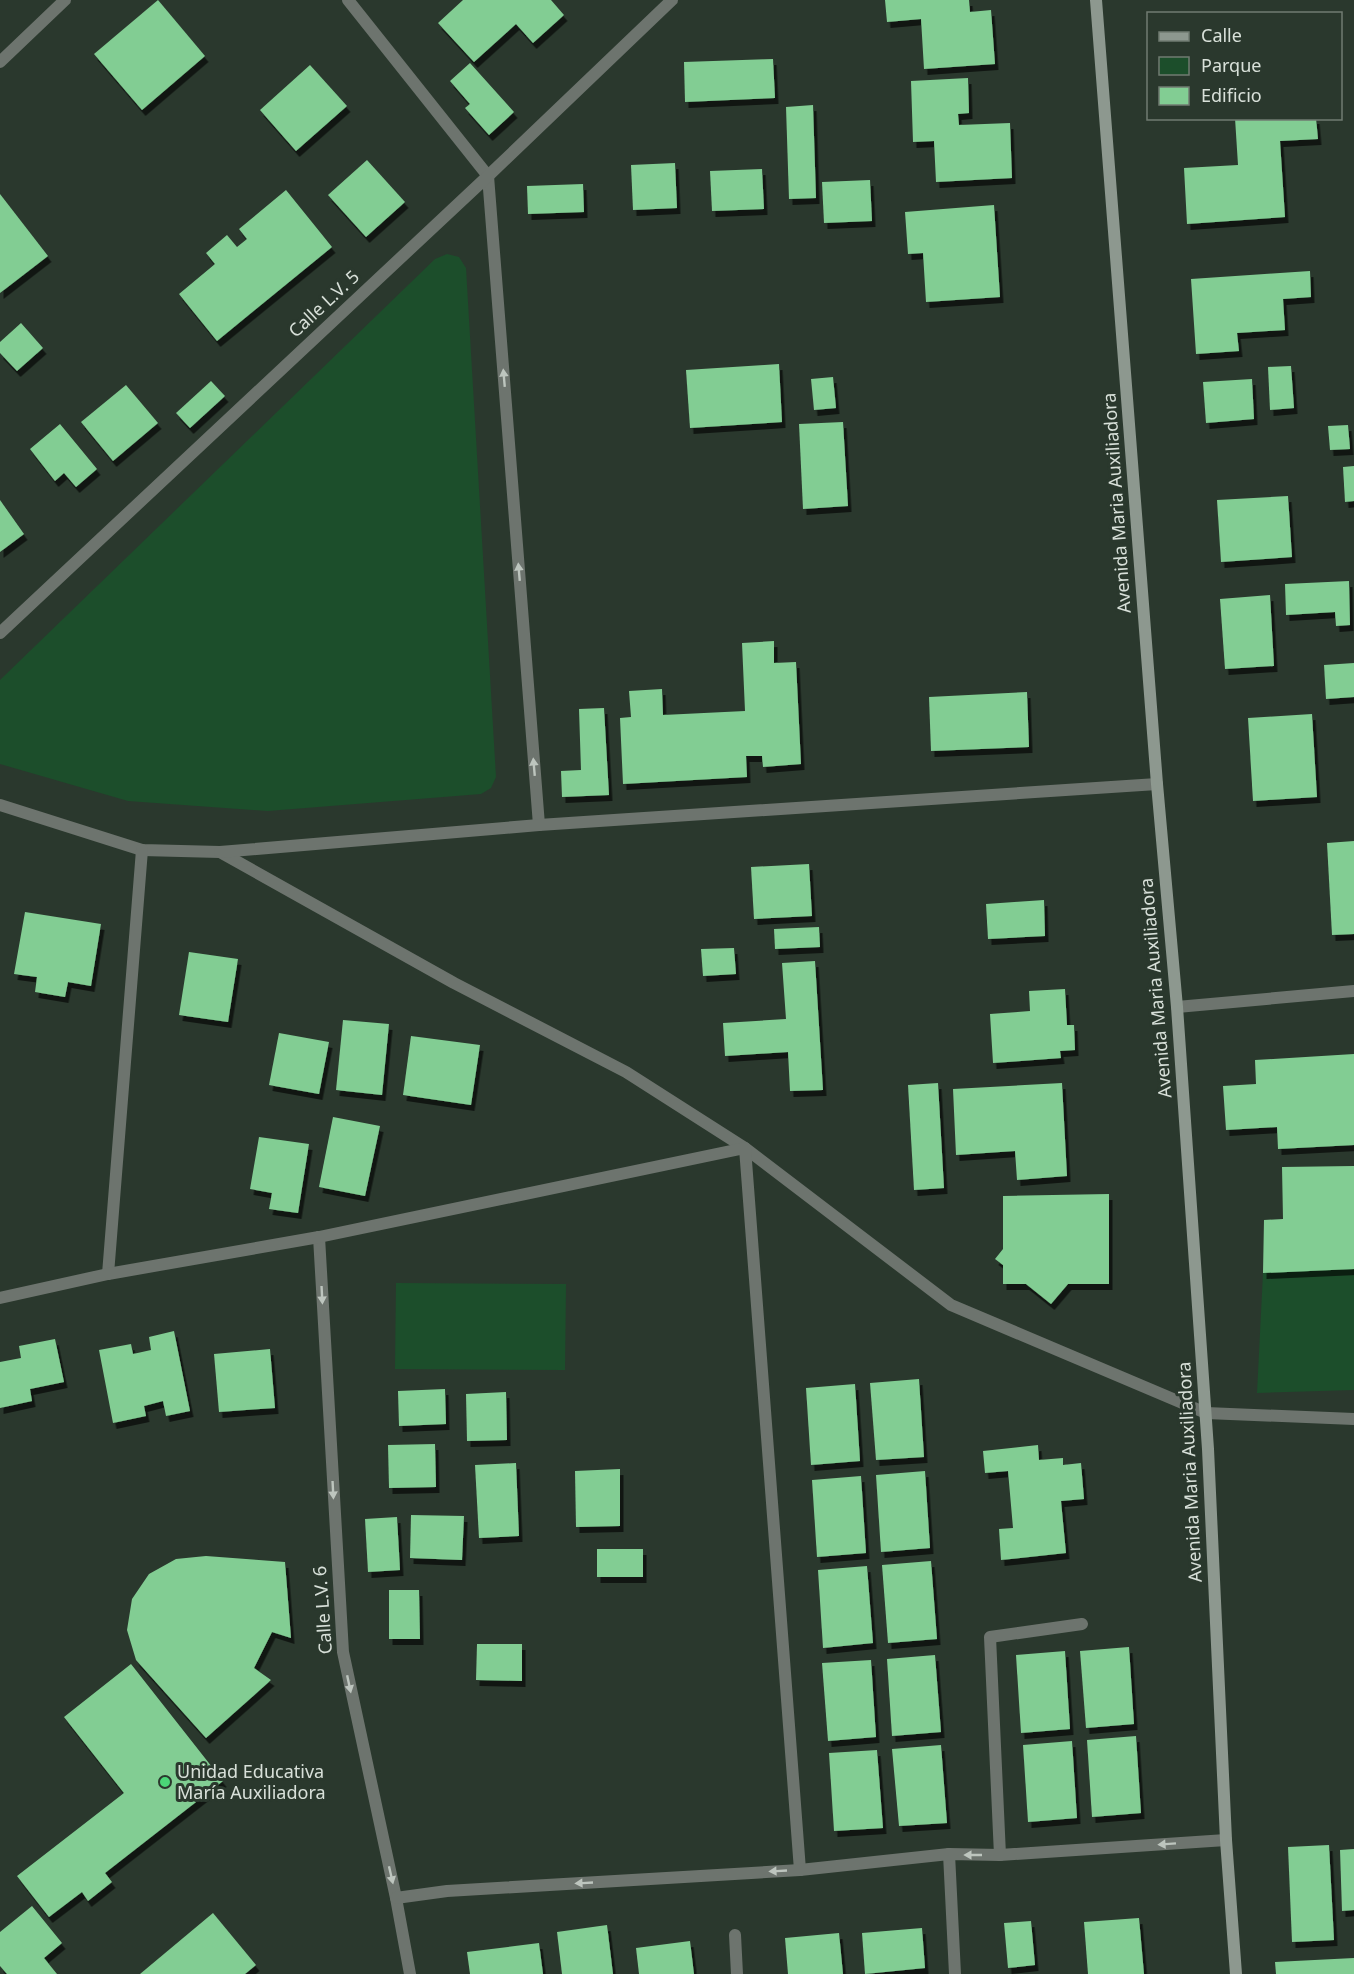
<svg xmlns="http://www.w3.org/2000/svg" width="1354" height="1974" font-family="'Noto Sans',sans-serif">
  <defs>
    <filter id="shadow"><feDropShadow dx="3.5" dy="6" stdDeviation="0" flood-color="#0009"/></filter>
  </defs>
  <rect width="100%" height="100%" fill="#2a382d"/>
  <g fill="#1c4e2b">
    <polygon points="447,254 459,257 466,268 496,777 491,788 481,794 268,811 128,801 0,764 0,680 435,259"/>
    <polygon points="1354,1269 1354,1390 1257,1393 1263,1273"/>
    <polygon points="396,1283 566,1284 565,1370 395,1369"/>
  </g>
  <g fill="#82cd93" filter="url(#shadow)">
    <polygon points="158,0 205,56 142,110 94,54"/>
    <polygon points="463,0 551,0 564,15 533,43 516,24 474,62 438,23"/>
    <polygon points="885,0 969,0 970,12 991,10 995,64 924,69 921,19 887,22"/>
    <polygon points="773,59 775,98 685,102 684,62"/>
    <polygon points="470,63 514,112 489,135 465,108 470,104 450,81"/>
    <polygon points="310,65 347,106 296,151 260,110"/>
    <polygon points="968,78 969,113 958,114 959,125 1010,123 1012,178 936,182 934,141 913,142 911,81"/>
    <polygon points="813,105 816,198 789,199 786,107"/>
    <polygon points="1235,118 1316,118 1318,139 1280,141 1285,217 1187,224 1184,168 1238,165"/>
    <polygon points="367,160 405,202 366,237 328,195"/>
    <polygon points="675,163 677,208 633,210 631,165"/>
    <polygon points="762,169 764,209 712,211 710,171"/>
    <polygon points="870,180 872,221 824,223 822,182"/>
    <polygon points="583,184 584,212 528,214 527,186"/>
    <polygon points="286,190 332,247 217,341 179,294 215,264 206,253 227,235 237,247 247,239 239,229"/>
    <polygon points="0,194 48,256 0,293"/>
    <polygon points="994,205 1000,297 926,302 923,253 908,254 905,212"/>
    <polygon points="1310,271 1311,297 1283,299 1285,330 1237,333 1239,351 1196,354 1191,279"/>
    <polygon points="21,323 43,348 17,371 0,353 0,342"/>
    <polygon points="779,364 782,422 690,428 686,370"/>
    <polygon points="1291,366 1294,408 1270,410 1268,367"/>
    <polygon points="833,377 836,408 814,410 811,379"/>
    <polygon points="1252,379 1254,419 1206,423 1203,382"/>
    <polygon points="211,381 225,396 190,428 176,413"/>
    <polygon points="126,385 158,423 113,461 81,422"/>
    <polygon points="843,422 848,506 803,509 799,424"/>
    <polygon points="60,424 97,469 76,487 64,473 55,481 30,449"/>
    <polygon points="1348,425 1350,449 1330,450 1328,426"/>
    <polygon points="1354,466 1354,501 1345,502 1343,467"/>
    <polygon points="1288,496 1292,557 1221,562 1217,500"/>
    <polygon points="0,500 24,534 0,552"/>
    <polygon points="1349,581 1350,625 1336,626 1335,612 1286,615 1285,584"/>
    <polygon points="1270,595 1274,666 1225,669 1220,599"/>
    <polygon points="774,641 774,663 796,662 801,764 763,767 762,756 746,756 747,777 623,784 620,718 631,717 629,691 662,689 663,715 745,711 742,643"/>
    <polygon points="1354,663 1354,697 1326,699 1324,665"/>
    <polygon points="1027,692 1029,747 931,751 929,697"/>
    <polygon points="604,708 609,795 562,797 561,771 581,770 579,709"/>
    <polygon points="1312,714 1317,797 1253,801 1248,718"/>
    <polygon points="1354,841 1354,934 1332,935 1327,843"/>
    <polygon points="809,864 812,916 754,919 751,867"/>
    <polygon points="1044,900 1045,936 988,939 986,904"/>
    <polygon points="25,912 101,924 91,986 68,982 65,997 35,992 37,977 14,974"/>
    <polygon points="819,927 820,947 775,949 774,929"/>
    <polygon points="734,948 736,974 703,976 701,949"/>
    <polygon points="189,952 238,959 228,1022 179,1015"/>
    <polygon points="815,961 823,1090 790,1091 788,1052 725,1056 723,1023 786,1019 782,963"/>
    <polygon points="1065,989 1067,1025 1074,1025 1075,1050 1060,1051 1061,1058 993,1063 990,1014 1030,1011 1029,991"/>
    <polygon points="343,1020 389,1024 382,1095 336,1090"/>
    <polygon points="279,1033 329,1042 319,1094 269,1085"/>
    <polygon points="411,1036 480,1045 471,1105 403,1095"/>
    <polygon points="1354,1054 1354,1145 1278,1149 1277,1127 1226,1130 1223,1086 1256,1084 1255,1060"/>
    <polygon points="938,1083 944,1188 914,1190 908,1085"/>
    <polygon points="1062,1083 1067,1176 1017,1180 1015,1151 956,1155 953,1089"/>
    <polygon points="333,1117 380,1126 365,1196 319,1187"/>
    <polygon points="259,1137 309,1144 298,1213 269,1209 272,1193 250,1189"/>
    <polygon points="1354,1166 1354,1269 1263,1273 1264,1220 1283,1219 1282,1167"/>
    <polygon points="1109,1194 1109,1284 1068,1284 1051,1304 1026,1284 1003,1284 1003,1265 995,1259 1003,1249 1003,1196"/>
    <polygon points="174,1331 190,1411 166,1416 163,1401 144,1406 146,1416 113,1423 99,1350 131,1344 133,1354 151,1350 149,1337"/>
    <polygon points="55,1339 64,1382 30,1389 32,1401 0,1408 0,1362 21,1358 19,1346"/>
    <polygon points="270,1349 275,1408 219,1412 214,1354"/>
    <polygon points="919,1379 924,1457 876,1460 870,1383"/>
    <polygon points="855,1384 860,1461 811,1465 806,1388"/>
    <polygon points="445,1389 446,1424 399,1426 398,1391"/>
    <polygon points="506,1392 507,1440 467,1441 466,1394"/>
    <polygon points="435,1444 436,1487 389,1488 388,1445"/>
    <polygon points="1038,1445 1039,1460 1063,1458 1063,1465 1081,1463 1084,1499 1061,1501 1066,1553 1001,1560 999,1529 1013,1528 1008,1471 985,1473 983,1451"/>
    <polygon points="516,1463 519,1536 479,1538 475,1465"/>
    <polygon points="620,1469 620,1526 576,1527 575,1471"/>
    <polygon points="925,1471 930,1548 881,1552 876,1475"/>
    <polygon points="861,1476 866,1553 817,1557 812,1480"/>
    <polygon points="411,1515 464,1516 462,1560 410,1558"/>
    <polygon points="397,1517 400,1570 368,1572 365,1519"/>
    <rect x="597" y="1549" width="46" height="28"/>
    <polygon points="206,1556 285,1562 291,1638 272,1632 254,1668 271,1680 206,1738 136,1660 127,1630 132,1599 149,1574 176,1559"/>
    <polygon points="931,1561 937,1639 888,1643 882,1565"/>
    <polygon points="867,1566 873,1643 823,1648 818,1570"/>
    <polygon points="389,1590 419,1590 420,1639 389,1639"/>
    <polygon points="477,1644 522,1644 522,1681 476,1680"/>
    <polygon points="1129,1647 1134,1724 1086,1728 1080,1651"/>
    <polygon points="1065,1651 1070,1729 1021,1733 1016,1655"/>
    <polygon points="935,1655 941,1732 892,1736 887,1659"/>
    <polygon points="871,1660 876,1737 828,1741 822,1663"/>
    <polygon points="131,1664 223,1781 105,1873 112,1882 88,1901 82,1892 49,1917 17,1876 124,1793 64,1717"/>
    <polygon points="1136,1736 1141,1813 1092,1817 1087,1740"/>
    <polygon points="1072,1741 1077,1818 1028,1822 1023,1745"/>
    <polygon points="941,1745 947,1823 899,1826 892,1749"/>
    <polygon points="877,1750 883,1828 834,1831 829,1753"/>
    <polygon points="1329,1845 1334,1940 1292,1942 1288,1847"/>
    <polygon points="1354,1849 1354,1910 1342,1911 1340,1850"/>
    <polygon points="32,1906 62,1943 44,1958 57,1974 7,1974 0,1966 0,1932"/>
    <polygon points="213,1913 256,1965 245,1974 140,1974"/>
    <polygon points="1139,1918 1144,1974 1088,1974 1084,1922"/>
    <polygon points="1031,1921 1035,1965 1008,1968 1004,1923"/>
    <polygon points="607,1925 613,1974 562,1974 557,1932"/>
    <polygon points="922,1928 925,1968 865,1974 862,1933"/>
    <polygon points="839,1933 843,1974 788,1974 785,1938"/>
    <polygon points="690,1941 694,1974 639,1974 636,1948"/>
    <polygon points="539,1943 543,1974 470,1974 467,1952"/>
    <polygon points="1354,1958 1354,1974 1276,1974 1275,1962"/>
  </g>
  <g fill="none" stroke-linecap="round" stroke-linejoin="round">
    <polyline stroke="#6d746e" stroke-width="12" points="1000,1855 990,1637 1082,1624"/>
    <g stroke="#6d746e" stroke-width="12">
      <polyline points="348,0 488,176 539,825"/>
      <polyline points="0,633 488,176 672,0"/>
      <polyline points="0,805 142,850 220,852 454,983 626,1072 745,1148 951,1305 1206,1413 1354,1419"/>
      <polyline points="220,852 539,825 1157,784"/>
      <polyline points="1177,1007 1354,991"/>
      <polyline points="319,1237 343,1652 396,1898 410,1974"/>
      <polyline points="108,1274 142,850"/>
      <polyline points="0,1298 108,1274 319,1237 745,1148 800,1870"/>
      <polyline points="949,1854 955,1974"/>
      <polyline points="396,1898 447,1891 800,1870 949,1854 1000,1855 1226,1840"/>
      <polyline points="735,1935 737,1974"/>
    </g>
    <polyline stroke="#6d746e" stroke-width="12" points="0,62 65,0"/>
    <polyline stroke="#8d988f" stroke-width="12" points="1096,0 1157,784 1177,1007 1208,1449 1226,1840 1236,1974"/>
  </g>
  <defs><path id="oneway-solid" d="M-6-.8H1V-3.2L6.5 0L1 3.2V.8H-6Z" transform="scale(1.5)"/></defs>
  <g fill="#bdc5be">
    <use href="#oneway-solid" transform="translate(504 378) rotate(-95)"/>
    <use href="#oneway-solid" transform="translate(519 572) rotate(-95)"/>
    <use href="#oneway-solid" transform="translate(534 767) rotate(-95)"/>
    <use href="#oneway-solid" transform="translate(322 1295) rotate(87)"/>
    <use href="#oneway-solid" transform="translate(333 1490) rotate(87)"/>
    <use href="#oneway-solid" transform="translate(349 1684) rotate(78)"/>
    <use href="#oneway-solid" transform="translate(1167 1844) rotate(176)"/>
    <use href="#oneway-solid" transform="translate(973 1855) rotate(-180)"/>
    <use href="#oneway-solid" transform="translate(778 1871) rotate(177)"/>
    <use href="#oneway-solid" transform="translate(391 1875) rotate(77)"/>
    <use href="#oneway-solid" transform="translate(584 1883) rotate(177)"/>
  </g>
  <circle fill="#4bd677" stroke="#2a382d" stroke-width="2" cx="165" cy="1782" r="6"/>
  <g text-anchor="middle" stroke-width="6" stroke-linejoin="round" paint-order="stroke">
    <g font-size="18" fill="#d8e0d9" stroke="#2a382d">
      <text transform="translate(324 304) rotate(-43)" y="6">Calle L.V. 5</text>
      <text transform="translate(1117 503) rotate(-94)" y="6">Avenida Maria Auxiliadora</text>
      <text transform="translate(1156 988) rotate(-95)" y="6">Avenida Maria Auxiliadora</text>
      <text transform="translate(1190 1472) rotate(-93)" y="6">Avenida Maria Auxiliadora</text>
      <text transform="translate(323 1610) rotate(-94)" y="6">Calle L.V. 6</text>
    </g>
    <g font-size="18" fill="#d8e0d9" stroke="#2a382d" text-anchor="start">
      <text x="177" y="1778">Unidad Educativa<tspan x="177" dy="21">María Auxiliadora</tspan></text>
    </g>
  </g>
  <rect x="1147" y="12" width="195" height="108" fill="#2a382d" stroke="#707b72" stroke-width="1.5"/>
  <rect x="1159" y="32" width="30" height="9" fill="#8d988f" stroke="#707b72" stroke-width="1.5"/>
  <text x="1201" y="42" font-size="18" fill="#d8e0d9">Calle</text>
  <rect x="1159" y="57" width="30" height="18" fill="#1c4e2b" stroke="#707b72" stroke-width="1.5"/>
  <text x="1201" y="72" font-size="18" fill="#d8e0d9">Parque</text>
  <rect x="1159" y="87" width="30" height="18" fill="#82cd93" stroke="#707b72" stroke-width="1.5"/>
  <text x="1201" y="102" font-size="18" fill="#d8e0d9">Edificio</text>
</svg>
